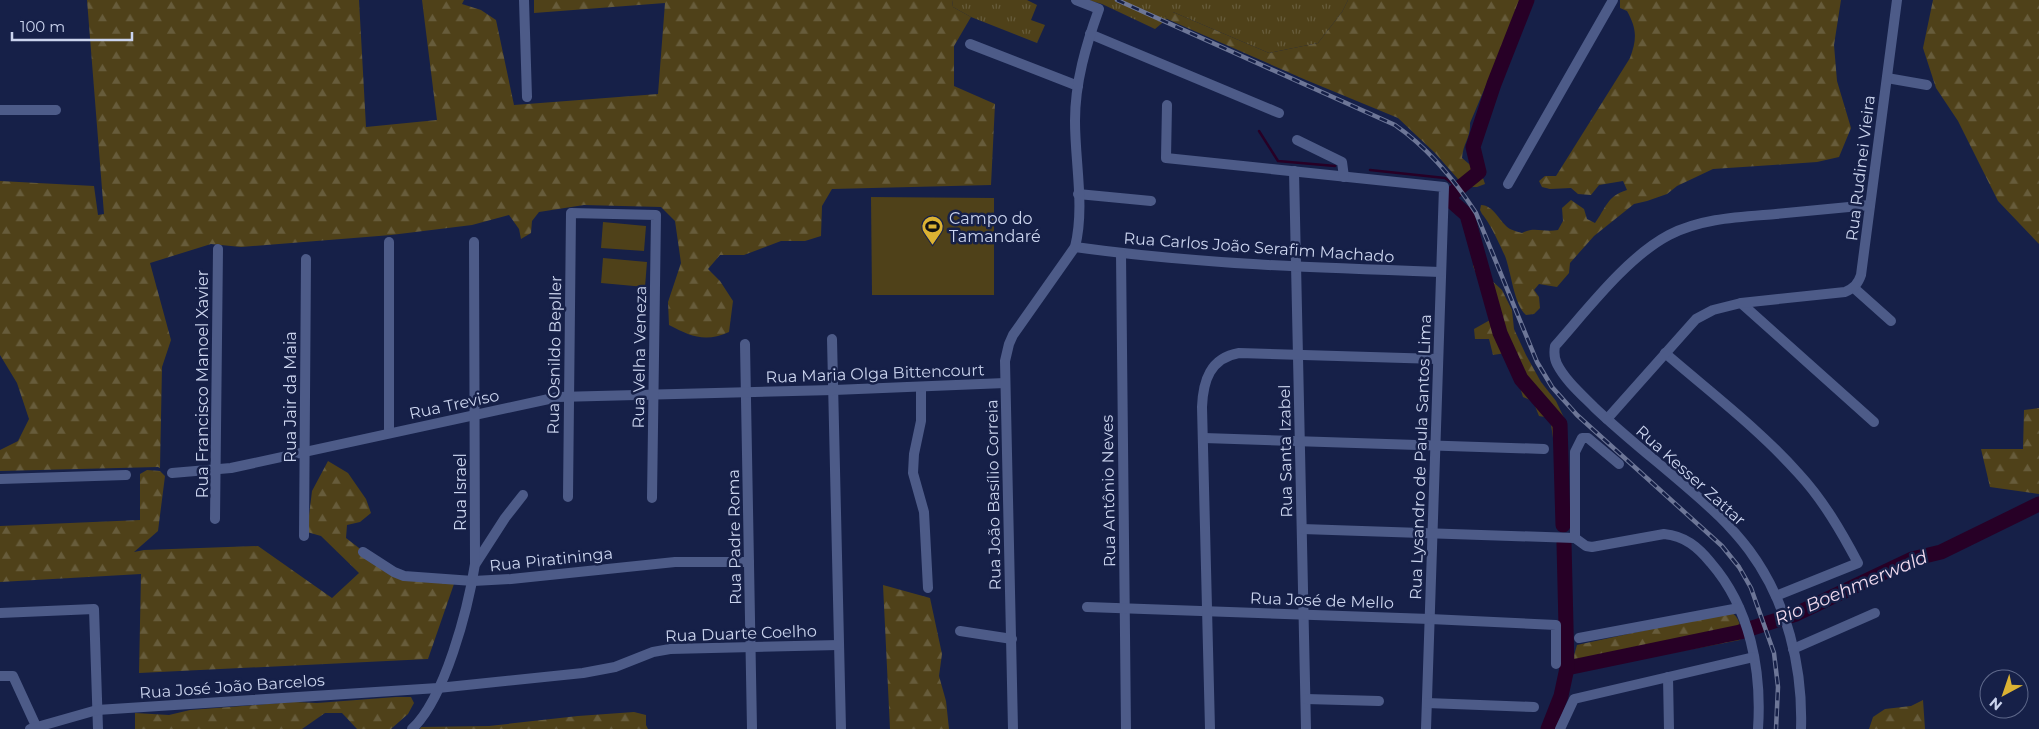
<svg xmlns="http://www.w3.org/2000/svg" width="2039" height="729" font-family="Montserrat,sans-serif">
  <defs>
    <pattern id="grass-tufts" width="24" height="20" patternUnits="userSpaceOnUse" patternTransform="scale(1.25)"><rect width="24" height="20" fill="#4f4119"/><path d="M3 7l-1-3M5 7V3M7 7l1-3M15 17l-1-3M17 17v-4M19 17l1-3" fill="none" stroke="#675c3b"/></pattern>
    <pattern id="forest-firs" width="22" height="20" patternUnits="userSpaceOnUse" patternTransform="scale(1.25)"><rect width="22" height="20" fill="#4f4119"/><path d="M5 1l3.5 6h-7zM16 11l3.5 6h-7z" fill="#675c3b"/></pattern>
  </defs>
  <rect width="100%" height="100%" fill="#162048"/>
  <g fill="url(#grass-tufts)">
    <polygon points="952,0 1027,0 1037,5 1031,20 1045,25 1037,43 971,17 953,7"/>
    <polygon points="1088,0 1348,0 1342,12 1318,43 1269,53 1173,12 1165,16 1167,19 1155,29 1102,4"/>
  </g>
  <g fill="url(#forest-firs)">
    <path d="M87 0H359L366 127 437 120 422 0H464L462 4 481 10 496 20 514 105 658 94 665 3 534 13V0H952L953 7 971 17 954 46V86L995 104 991 185 832 189 822 206 821 236 805 241H781L744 255H720L708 269 720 281 733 301 729 332C705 343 690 336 669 325L668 302 681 263 675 221 661 207 584 205 539 212 532 221 531 233 521 239 519 229 509 215 472 225 391 235 241 247 211 244 150 263 171 340 162 367 160 468 158 467 0 471V450L18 441 29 419 17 383 0 355V181L94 186 98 215 104 214Z"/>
    <path d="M1348 0H1520V5L1470 123C1471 137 1463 143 1462 158L1482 175 1485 184 1477 187H1465L1435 153 1398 118 1306 80 1167 19 1165 16 1167 11 1173 12 1269 53 1318 43 1342 12Z"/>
    <path d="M1620 0H1841L1834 45 1837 81 1851 128 1839 157 1817 162 1713 169 1677 186 1667 194 1647 201 1634 204 1594 236 1570 263 1569 273 1557 287 1539 284 1534 290 1539 297 1540 308 1534 314 1526 315C1514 305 1511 271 1505 256 1500 245 1490 223 1482 214L1480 210 1481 205C1494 205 1500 223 1510 229 1514 231 1519 232 1522 233 1535 226 1543 233 1558 230L1563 221 1562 208 1571 200 1584 209 1587 219 1595 223C1606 208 1607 196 1627 190L1623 181 1599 185 1591 195 1578 194 1571 188 1550 189 1542 187 1539 181 1545 176H1556L1630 58C1637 39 1637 29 1627 11L1620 8Z"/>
    <polygon points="1933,0 2039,0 2039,244 1998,201 1958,121 1936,88 1923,48"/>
    <polygon points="1477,261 1485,266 1490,279 1502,290 1512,310 1514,329 1526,355 1541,382 1556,401 1567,424 1567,520 1560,517 1558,471 1550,418 1539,416 1533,401 1523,397 1514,368 1506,353 1493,355 1489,339 1475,339 1474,329 1490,320 1489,306 1483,300 1483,290 1473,266"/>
    <polygon points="2039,408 2039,494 1990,487 1981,449 2023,449 2024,410"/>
    <polygon points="328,461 348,473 366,499 371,513 360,522 347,525 346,538 394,575 455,581 428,659 139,673 141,574 0,582 0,526 140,520 140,474 147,470 160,471 165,476 158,531 134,552 144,550 258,546 332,598 359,573 321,536 307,532 312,491"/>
    <polygon points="883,585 930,598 942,654 939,676 946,701 949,729 890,729"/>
    <path d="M1730 612C1740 616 1740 627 1742 636L1740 640 1588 669 1573 659 1577 645Z"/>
    <polygon points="396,697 411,697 414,703 408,714 391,729 357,729 342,713 325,713 302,729 135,729 135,713 169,715 190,710 294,702 317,703"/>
    <polygon points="1923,700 1925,729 1869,729 1873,717 1885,709 1911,706"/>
    <polygon points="634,712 646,715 646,725 648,729 420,729 421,727 489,726 578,716"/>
  </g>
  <g fill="#4f4119">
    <polygon points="871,197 994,198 994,295 872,295"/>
    <polygon points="603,222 646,226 644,251 601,248"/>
    <polygon points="603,258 647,262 645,287 601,283"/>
  </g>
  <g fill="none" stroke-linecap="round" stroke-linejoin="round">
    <g stroke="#270026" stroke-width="2.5">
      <polyline points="1259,131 1278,161 1335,166"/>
      <polyline points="1370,170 1445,178 1453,184 1453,193"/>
    </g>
    <g stroke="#270026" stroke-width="15">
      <polyline points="1527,0 1494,84 1473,147 1479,172 1453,193 1450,200 1467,215 1500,333 1521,379 1560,424 1563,525"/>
      <polyline points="1567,668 1740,632 1796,614 1912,559 1941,552 2039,504"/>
      <polyline points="1548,729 1561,696 1567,668 1564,543"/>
    </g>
    <g stroke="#4d5b88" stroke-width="10">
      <polyline points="524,0 527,97"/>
      <polyline points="1090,34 1279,113"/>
      <polyline points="970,44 1078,86"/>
      <polyline points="1887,78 1927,85"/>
      <polyline points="1167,105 1166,158 1444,187 1426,729"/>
      <polyline points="0,110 56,110"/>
      <polyline points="1297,140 1342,162 1344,177"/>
      <polyline points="1294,171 1306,729"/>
      <polyline points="1508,184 1613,0"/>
      <polyline points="1078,194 1151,201"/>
      <polyline points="389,242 389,433"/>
      <path d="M1075 247C1196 264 1319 268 1441 272"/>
      <polyline points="1121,254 1126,729"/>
      <polyline points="1854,288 1891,321"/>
      <polyline points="1741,303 1874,422"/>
      <polyline points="832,339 841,729"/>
      <polyline points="745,344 752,729"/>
      <path d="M1665 353C1710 392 1759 429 1799 474 1823 500 1841 531 1858 563L1776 596"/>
      <polyline points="921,387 921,421 914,454 913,473 924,512 928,588"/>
      <path d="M1607 419 1696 319 1713 310 1741 303 1845 292C1854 288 1858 284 1861 275L1897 0"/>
      <polyline points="1204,438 1544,449"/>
      <polyline points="172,473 231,468 558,397 834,390 1005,383"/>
      <polyline points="0,479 126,475"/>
      <polyline points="568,497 571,213 656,215 652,498"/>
      <polyline points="215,519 218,249"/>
      <polyline points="1302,529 1575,538"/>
      <polyline points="304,536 306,259"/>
      <path d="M1575 538 1586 546 1592 547 1664 534C1685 536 1698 547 1711 563 1750 608 1762 670 1758 729"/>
      <polyline points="1575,538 1575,452 1582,438 1588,438 1619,464"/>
      <polyline points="363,552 394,572 404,576 473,581 511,579 675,562 749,562"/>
      <polyline points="476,563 505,518 523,495"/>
      <polyline points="1087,607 1430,619 1556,625 1556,664"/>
      <polyline points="0,613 94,609 98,729"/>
      <polyline points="960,631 1012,639"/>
      <polyline points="1579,638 1739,608"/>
      <polyline points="1793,649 1875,613"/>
      <polyline points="0,676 13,676 36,726"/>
      <polyline points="1668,677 1669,729"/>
      <polyline points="1306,699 1379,701"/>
      <polyline points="1427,703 1534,707"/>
      <polyline points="30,729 97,710 438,688 583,673 615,667 653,652 670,649 839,645"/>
      <path d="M412 729C445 698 468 609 475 564L474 242"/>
      <path d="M1013 729 1005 361 1009 344 1013 335 1075 247C1085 207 1075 163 1075 121 1075 82 1086 45 1099 9L1076 0"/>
      <path d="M1210 729 1202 407C1203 381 1210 358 1239 353L1438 359"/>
      <polyline points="1560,729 1574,699 1754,657"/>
      <path d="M1801 729C1803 667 1787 601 1749 550 1740 538 1730 527 1719 516 1679 478 1634 445 1594 407 1581 394 1565 380 1557 364 1554 358 1554 352 1555 346 1587 310 1627 257 1669 235 1702 218 1740 217 1776 214 1808 211 1839 208 1870 205"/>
    </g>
    <defs>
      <path id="rail" d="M1117 0 1395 125C1428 148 1454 179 1476 213L1537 362 1552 387 1577 415 1722 546 1739 567 1751 588 1774 653 1778 687 1776 729"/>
    </defs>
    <use href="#rail" stroke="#6d7697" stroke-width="4.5"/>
    <use href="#rail" stroke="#162048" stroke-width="2.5" stroke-dasharray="8" stroke-linecap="butt"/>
  </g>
  <defs>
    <symbol id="stadium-pin" viewBox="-11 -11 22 30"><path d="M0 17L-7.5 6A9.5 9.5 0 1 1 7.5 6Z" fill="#dbb233" stroke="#162048"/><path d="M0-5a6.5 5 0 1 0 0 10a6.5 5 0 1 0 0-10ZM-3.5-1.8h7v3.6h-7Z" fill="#111"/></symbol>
  </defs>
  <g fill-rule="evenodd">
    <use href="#stadium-pin" x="920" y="214" width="25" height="34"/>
  </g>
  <g text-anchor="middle" stroke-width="5" stroke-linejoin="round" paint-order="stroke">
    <g font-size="16" fill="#cbd4ee" stroke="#162048">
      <text transform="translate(1860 168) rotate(-83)" y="6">Rua Rudinei Vieira</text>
      <text transform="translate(1259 247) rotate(4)" y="6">Rua Carlos João Serafim Machado</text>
      <text transform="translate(554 355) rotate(-89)" y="6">Rua Osnildo Bepller</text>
      <text transform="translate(639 357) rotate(-89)" y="6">Rua Velha Veneza</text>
      <text transform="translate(875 373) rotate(-2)" y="6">Rua Maria Olga Bittencourt</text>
      <text transform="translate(202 384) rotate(-90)" y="6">Rua Francisco Manoel Xavier</text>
      <text transform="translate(290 397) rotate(-90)" y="6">Rua Jair da Maia</text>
      <text transform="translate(454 404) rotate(-12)" y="6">Rua Treviso</text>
      <text transform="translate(1285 451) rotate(-91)" y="6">Rua Santa Izabel</text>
      <text transform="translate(1420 457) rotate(-88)" y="6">Rua Lysandro de Paula Santos Lima</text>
      <text transform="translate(1691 475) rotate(42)" y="6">Rua Kesser Zattar</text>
      <text transform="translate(1108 491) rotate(-91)" y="6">Rua Antônio Neves</text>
      <text transform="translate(460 492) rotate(-90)" y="6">Rua Israel</text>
      <text transform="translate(993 495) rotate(-91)" y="6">Rua João Basílio Correia</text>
      <text transform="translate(734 537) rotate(-91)" y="6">Rua Padre Roma</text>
      <text transform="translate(551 559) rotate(-6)" y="6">Rua Piratininga</text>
      <text transform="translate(1322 600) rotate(2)" y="6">Rua José de Mello</text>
      <text transform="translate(741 633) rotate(-2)" y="6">Rua Duarte Coelho</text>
      <text transform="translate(232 686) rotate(-4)" y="6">Rua José João Barcelos</text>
    </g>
    <g font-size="16" fill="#cbd4ee" stroke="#162048" text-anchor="start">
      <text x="949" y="224">Campo do<tspan x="949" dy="18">Tamandaré</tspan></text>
    </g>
    <g font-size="18" font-style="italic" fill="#f2dbef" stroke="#162048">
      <text transform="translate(1851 588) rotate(-23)" y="6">Rio Boehmerwald</text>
    </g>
  </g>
  <g transform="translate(2004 694) rotate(220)"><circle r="24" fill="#162048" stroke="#5e688a"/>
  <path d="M0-4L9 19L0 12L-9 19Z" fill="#dbb233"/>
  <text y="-8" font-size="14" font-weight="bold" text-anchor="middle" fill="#cbd4ee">N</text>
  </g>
  <path d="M12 32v8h120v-8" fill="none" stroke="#cbd4ee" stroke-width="2.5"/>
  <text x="20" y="32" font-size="15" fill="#cbd4ee" stroke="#162048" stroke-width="4" paint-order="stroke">100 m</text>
</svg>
